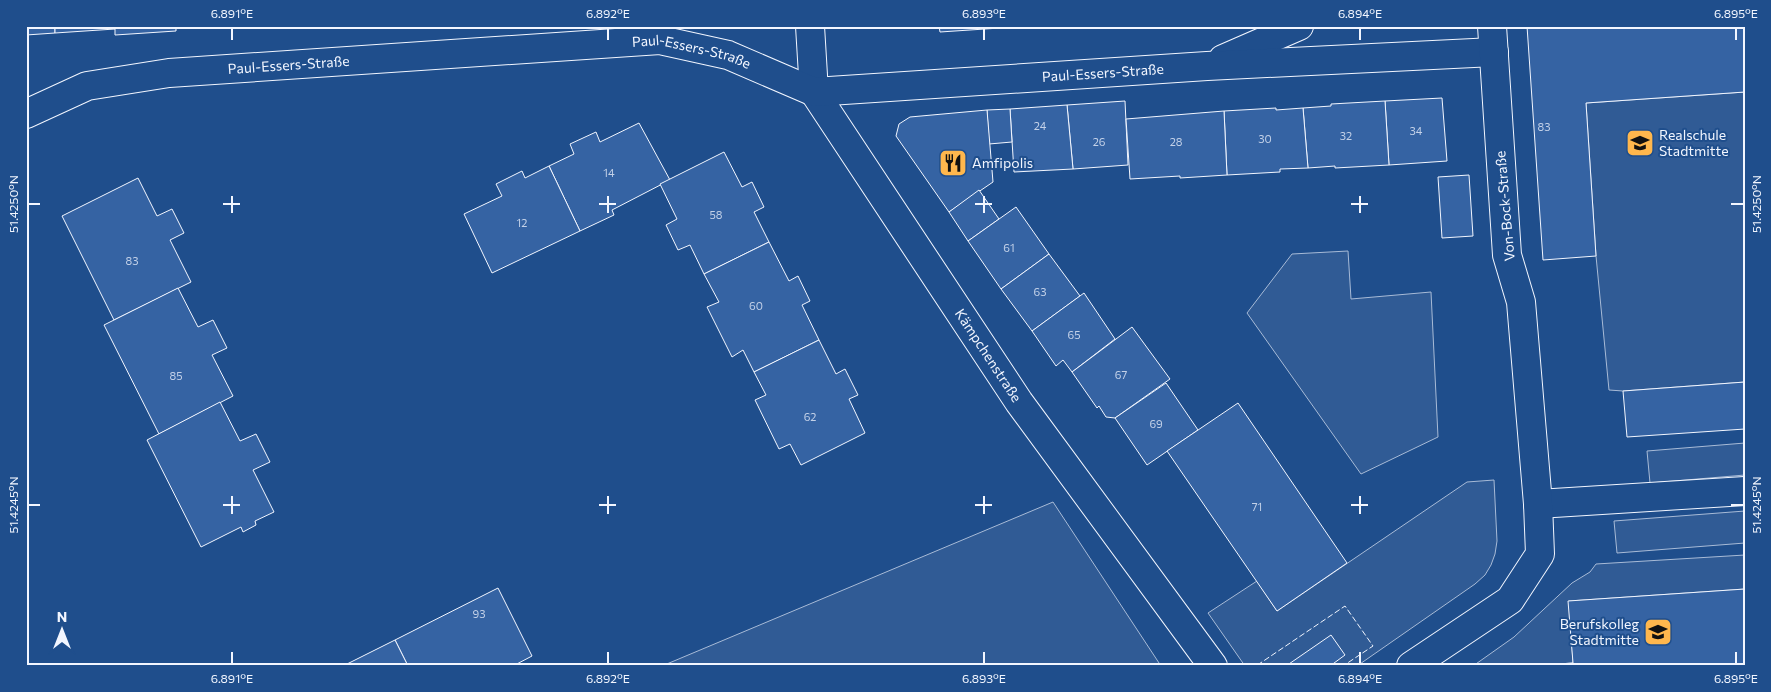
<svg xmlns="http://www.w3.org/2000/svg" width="1771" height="692" font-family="Commissioner,sans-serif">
  <rect width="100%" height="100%" fill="#1f4e8c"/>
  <g fill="#305b95" stroke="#a8bbd7">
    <polygon points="1745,92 1745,382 1623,391 1609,390 1596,256 1586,103"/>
    <polygon points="1348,251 1351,299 1431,292 1438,437 1361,474 1247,313 1292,254"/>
    <polygon points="1745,443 1745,475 1650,483 1647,451"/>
    <polygon points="1494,480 1497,541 1495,554 1491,565 1485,575 1475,584 1357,666 1245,666 1208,613 1257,581 1277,611 1467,482"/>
    <polygon points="1053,502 1161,666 662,666"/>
    <polygon points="1745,511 1745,543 1617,553 1614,521"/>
    <polygon points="1745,555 1745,589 1569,601 1573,663 1528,666 1473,666 1514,637 1572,583 1590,572 1596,564"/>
  </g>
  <g fill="#3563a3" stroke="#f2f6ff">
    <polygon points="26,26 55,26 55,33 26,35"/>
    <polygon points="55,26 115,26 115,29 55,33"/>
    <polygon points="115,26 176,26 176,31 115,35"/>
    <polygon points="939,26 1030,26 940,32"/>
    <polygon points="1527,26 1745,26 1745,92 1586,103 1596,256 1543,260"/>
    <polygon points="1442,98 1447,161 1389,165 1385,101"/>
    <polygon points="1125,101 1128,165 1073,169 1067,105"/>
    <polygon points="1385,101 1389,165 1335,168 1335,166 1308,168 1303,108 1331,106 1331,104"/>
    <polygon points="1067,105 1073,169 1014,172 1010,109"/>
    <polygon points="1276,108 1276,110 1303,108 1308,168 1280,169 1280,172 1227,175 1224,111"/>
    <polygon points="1010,109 1012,142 989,144 987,110"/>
    <polygon points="987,110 993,182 949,212 896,136 899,124 910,117"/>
    <polygon points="1224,111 1227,175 1180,178 1180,176 1130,179 1126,119"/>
    <polygon points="639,123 670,180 612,210 614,215 580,231 549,166 574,154 570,144 596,132 600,142"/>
    <polygon points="724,152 742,187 752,182 764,207 754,212 769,242 704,274 690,245 678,250 666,225 677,219 660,184"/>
    <polygon points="549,166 580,231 492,273 464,214 502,196 496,184 522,171 525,178"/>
    <polygon points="1469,175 1473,236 1442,238 1438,177"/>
    <polygon points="138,178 157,216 172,209 184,233 170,240 191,282 114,320 62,216"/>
    <polygon points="979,190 999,219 968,241 949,212"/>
    <polygon points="1016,207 1049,254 1001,289 968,241"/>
    <polygon points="769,242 789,281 798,276 810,301 802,305 819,340 754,372 743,350 732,357 707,307 719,302 704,274"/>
    <polygon points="1049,254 1080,296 1032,331 1001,289"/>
    <polygon points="178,288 198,327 213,320 227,348 212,355 233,396 159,434 104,325"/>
    <polygon points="1084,293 1115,339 1072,372 1063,360 1056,366 1032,331"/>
    <polygon points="1132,327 1170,379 1115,418 1106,417 1099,406 1097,408 1072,372"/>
    <polygon points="819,340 836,374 845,369 858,395 849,399 865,433 801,465 790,444 779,449 755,400 766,395 754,372"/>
    <polygon points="1745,382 1745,429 1627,437 1623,391"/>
    <polygon points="1166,383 1198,430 1147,465 1115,418"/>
    <polygon points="220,402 240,441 256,434 270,462 253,470 274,512 255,521 256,525 243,532 241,527 201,547 147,440"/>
    <polygon points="1238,403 1347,563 1277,611 1167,451"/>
    <polygon points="498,588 532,656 513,666 408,666 395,640"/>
    <polygon points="1745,589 1745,666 1528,666 1573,663 1568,601"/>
    <polygon points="1331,635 1345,655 1330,666 1286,666"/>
    <polygon points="395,640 408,666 343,666"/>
  </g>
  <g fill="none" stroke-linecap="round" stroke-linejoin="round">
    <defs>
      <g id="street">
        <path id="s1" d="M810 26 814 92 1019 402 1213 666"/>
        <polyline points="1223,59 1299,26"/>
        <path id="s2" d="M26 114 87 86 169 73 660 40 728 55 814 92 1207 66 1494 52"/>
        <polyline points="1538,504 1745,491"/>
        <polyline points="1411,666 1510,600 1540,554 1538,504 1521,302 1507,255 1492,26"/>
      </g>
    </defs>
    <use href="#street" stroke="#f2f6ff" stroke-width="30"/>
    <use href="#street" stroke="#1f4e8c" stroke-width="28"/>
    <polyline stroke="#f2f6ff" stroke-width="1" stroke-dasharray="6 2.5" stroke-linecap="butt" points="1260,666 1259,664 1345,606 1373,646 1343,666"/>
  </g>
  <path fill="none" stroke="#f2f6ff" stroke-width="2" d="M232 28V40M608 28V40M984 28V40M1360 28V40M1736 28V40M232 196V213M608 196V213M984 196V213M1360 196V213M28 204H40M223 204H240M599 204H616M975 204H992M1351 204H1368M1731 204H1744M232 496V514M608 496V514M984 496V514M1360 496V514M28 505H40M223 505H240M599 505H616M975 505H992M1351 505H1368M1731 505H1744M232 652V664M608 652V664M984 652V664M1360 652V664M1736 652V664"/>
  <defs>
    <symbol id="school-square" viewBox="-11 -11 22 22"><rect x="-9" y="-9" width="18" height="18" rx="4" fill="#ffb74d" stroke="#1f4e8c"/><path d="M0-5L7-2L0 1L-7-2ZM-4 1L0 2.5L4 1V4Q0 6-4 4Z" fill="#111"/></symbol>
    <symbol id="restaurant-square" viewBox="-11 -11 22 22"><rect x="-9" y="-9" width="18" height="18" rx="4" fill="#ffb74d" stroke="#1f4e8c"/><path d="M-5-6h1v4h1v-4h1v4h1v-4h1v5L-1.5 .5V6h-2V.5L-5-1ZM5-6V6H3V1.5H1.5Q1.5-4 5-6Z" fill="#111"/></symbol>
  </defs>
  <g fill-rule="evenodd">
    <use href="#school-square" x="1624" y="127" width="32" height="32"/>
    <use href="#restaurant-square" x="937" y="147" width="32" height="32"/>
    <use href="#school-square" x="1642" y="616" width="32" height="32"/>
  </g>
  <g text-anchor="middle" stroke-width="4" stroke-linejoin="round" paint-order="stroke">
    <g font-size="11" fill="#c3d1e8">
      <text x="1040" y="130">24</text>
      <text x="1544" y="131">83</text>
      <text x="1416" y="135">34</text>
      <text x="1346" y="140">32</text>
      <text x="1265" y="143">30</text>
      <text x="1099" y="146">26</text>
      <text x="1176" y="146">28</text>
      <text x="609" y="177">14</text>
      <text x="716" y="219">58</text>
      <text x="522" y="227">12</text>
      <text x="1009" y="252">61</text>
      <text x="132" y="265">83</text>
      <text x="1040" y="296">63</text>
      <text x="756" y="310">60</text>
      <text x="1074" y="339">65</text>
      <text x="1121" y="379">67</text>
      <text x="176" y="380">85</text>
      <text x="810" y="421">62</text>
      <text x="1156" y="428">69</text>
      <text x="1257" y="511">71</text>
      <text x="479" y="618">93</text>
    </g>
    <g font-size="14" fill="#f2f6ff" stroke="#1f4e8c">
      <text dy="5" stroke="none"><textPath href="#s2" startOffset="675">Paul-Essers-Straße</textPath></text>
      <text dy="5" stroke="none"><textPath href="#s2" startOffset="270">Paul-Essers-Straße</textPath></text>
      <text dy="5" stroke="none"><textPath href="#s2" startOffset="1095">Paul-Essers-Straße</textPath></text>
      <text transform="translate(1505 206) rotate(-95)" y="5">Von-Bock-Straße</text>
      <text dy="5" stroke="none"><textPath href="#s1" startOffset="382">Kämpchenstraße</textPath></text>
    </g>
    <g font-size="14" fill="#f2f6ff" stroke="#1f4e8c" text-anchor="start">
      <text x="1659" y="140">Realschule<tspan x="1659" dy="16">Stadtmitte</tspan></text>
      <text x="972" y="168">Amfipolis</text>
      <text x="1639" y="629" text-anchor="end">Berufskolleg<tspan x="1639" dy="16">Stadtmitte</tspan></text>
    </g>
  </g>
  <rect width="1771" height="692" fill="none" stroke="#1f4e8c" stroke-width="55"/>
  <g transform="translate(62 630)" stroke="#1f4e8c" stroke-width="4" paint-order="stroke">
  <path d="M0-4L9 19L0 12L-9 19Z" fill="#f2f6ff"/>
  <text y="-8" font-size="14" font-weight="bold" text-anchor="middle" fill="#f2f6ff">N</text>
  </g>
  <rect x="28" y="28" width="1716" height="636" fill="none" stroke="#f2f6ff" stroke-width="2"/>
  <g font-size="12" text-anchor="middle" fill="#f2f6ff">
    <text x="232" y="18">6.891°E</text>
    <text x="608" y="18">6.892°E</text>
    <text x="984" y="18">6.893°E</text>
    <text x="1360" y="18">6.894°E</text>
    <text x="1736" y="18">6.895°E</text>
    <text transform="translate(14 204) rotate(-90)" y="4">51.4250°N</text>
    <text transform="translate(1757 204) rotate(-90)" y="4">51.4250°N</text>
    <text transform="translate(14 505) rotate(-90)" y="4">51.4245°N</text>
    <text transform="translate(1757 505) rotate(-90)" y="4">51.4245°N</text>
    <text x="232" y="683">6.891°E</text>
    <text x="608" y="683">6.892°E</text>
    <text x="984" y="683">6.893°E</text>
    <text x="1360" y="683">6.894°E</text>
    <text x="1736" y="683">6.895°E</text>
  </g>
</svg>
